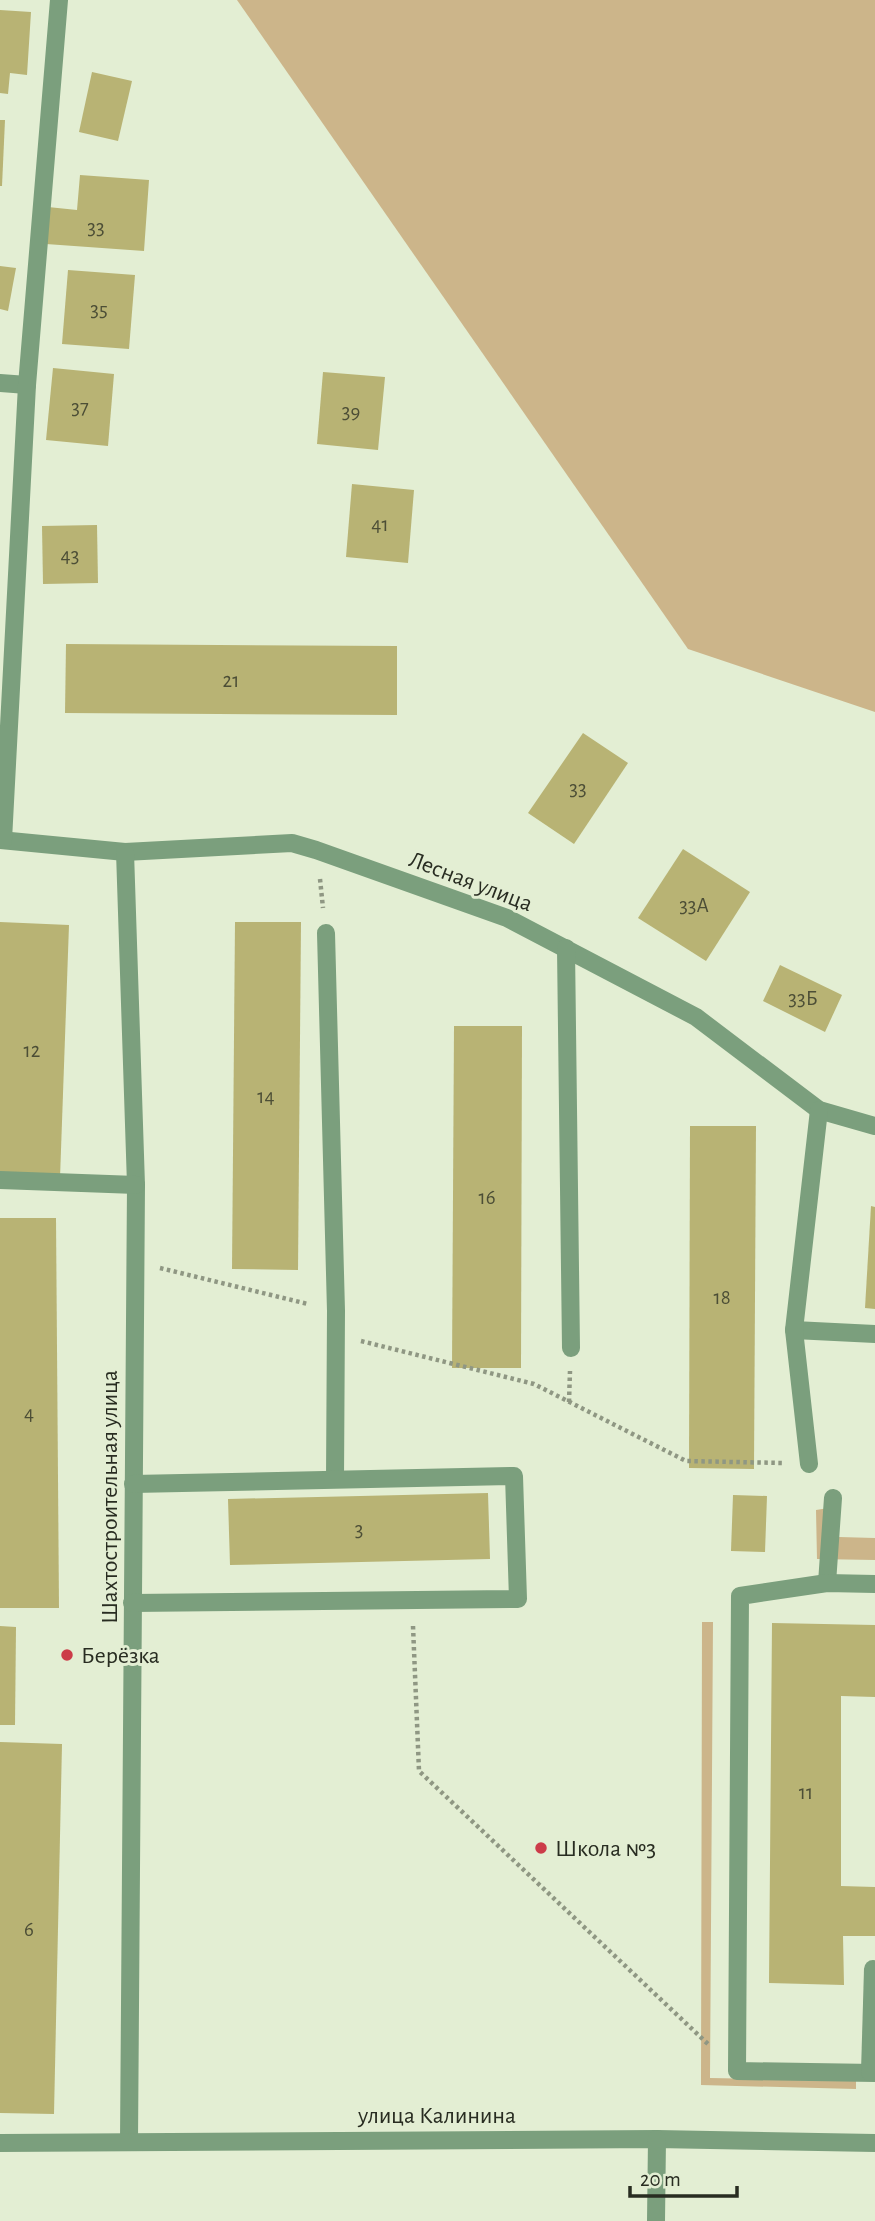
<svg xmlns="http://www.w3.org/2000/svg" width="875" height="2221" font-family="'Alegreya Sans',sans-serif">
  <rect width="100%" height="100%" fill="#e3eed3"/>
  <g fill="#ccb58a">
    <polygon points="237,0 875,0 875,712 688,649"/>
    <polygon points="835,1507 839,1537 875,1538 875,1560 817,1559 816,1510"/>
    <polygon points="702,1622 713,1622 710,2078 856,2081 856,2089 701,2085"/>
  </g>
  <g fill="#b8b374">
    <polygon points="0,10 31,12 27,75 10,73 8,94 0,93"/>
    <polygon points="92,72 132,81 118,141 79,132"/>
    <polygon points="0,120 5,120 2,186 0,186"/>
    <polygon points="80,175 149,180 144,251 46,244 48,207 77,210"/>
    <polygon points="0,266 16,268 8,311 0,309"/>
    <polygon points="68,270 135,275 129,349 62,344"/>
    <polygon points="53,368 114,374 108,446 46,440"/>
    <polygon points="323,372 385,377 378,450 317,444"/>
    <polygon points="352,484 414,490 408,563 346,557"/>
    <polygon points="97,525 98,583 43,584 42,526"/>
    <polygon points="66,644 397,646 397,715 65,713"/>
    <polygon points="583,733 628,763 574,844 528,813"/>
    <polygon points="683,849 750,892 706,961 638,918"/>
    <polygon points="0,922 69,925 60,1178 0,1175"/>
    <polygon points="235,922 301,922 298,1270 232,1269"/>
    <polygon points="780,965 842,995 825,1032 763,1001"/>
    <polygon points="454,1026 522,1026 521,1368 452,1368"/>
    <polygon points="690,1126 756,1126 754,1469 689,1468"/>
    <polygon points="871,1206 875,1207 875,1309 865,1308"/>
    <polygon points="0,1218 56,1218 59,1608 0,1608"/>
    <polygon points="488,1493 490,1559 230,1565 228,1499"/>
    <polygon points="733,1495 767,1496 765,1552 731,1551"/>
    <polygon points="772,1623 875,1625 875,1697 841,1696 841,1886 875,1887 875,1936 843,1936 844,1985 769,1983"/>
    <polygon points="0,1626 16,1627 15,1725 0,1725"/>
    <polygon points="0,1742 62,1744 54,2114 0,2113"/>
  </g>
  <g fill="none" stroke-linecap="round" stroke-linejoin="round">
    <g stroke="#8f9783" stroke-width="4.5" stroke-dasharray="3.5 3.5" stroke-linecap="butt">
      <polyline points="320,879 323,908"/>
      <polyline points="160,1268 308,1304"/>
      <polyline points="361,1341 534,1384 686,1461 784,1463"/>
      <polyline points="569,1402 570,1371"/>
      <polyline points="413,1626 419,1771 709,2045"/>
    </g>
    <g stroke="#7b9f7d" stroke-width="18">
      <polyline points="0,383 27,385"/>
      <polyline points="0,840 125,852 292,843 316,850 507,918 696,1017 819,1110 875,1126"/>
      <polyline points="3,840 27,385 59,0"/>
      <polyline points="125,852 136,1185 129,2142"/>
      <polyline points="326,933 336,1311 335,1479"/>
      <polyline points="566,948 571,1348"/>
      <polyline points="0,1180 136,1185"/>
      <polyline points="794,1330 875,1334"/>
      <polyline points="809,1464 794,1330 819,1110"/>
      <polyline points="827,1583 833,1498"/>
      <polyline points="875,1584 827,1583 740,1596 737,2071 875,2073"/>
      <polyline points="132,1603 518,1599 514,1476 133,1484"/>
      <polyline points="870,2072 873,1969"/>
      <polyline points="0,2143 657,2139 875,2143"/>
      <polyline points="656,2221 657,2139"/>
    </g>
  </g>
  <g fill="#cc3c49" stroke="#e3eed3" stroke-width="2.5">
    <circle cx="67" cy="1655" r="7"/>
    <circle cx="541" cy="1848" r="7"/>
  </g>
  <g text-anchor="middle" stroke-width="6" stroke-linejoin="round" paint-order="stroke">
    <g font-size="21" fill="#4c4e36">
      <text x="96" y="234">33</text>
      <text x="99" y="316">35</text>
      <text x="80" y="414">37</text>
      <text x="351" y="418">39</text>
      <text x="380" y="531">41</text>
      <text x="70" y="562">43</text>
      <text x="231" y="687">21</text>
      <text x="578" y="795">33</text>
      <text x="694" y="912">33А</text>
      <text x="803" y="1005">33Б</text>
      <text x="32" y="1057">12</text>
      <text x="266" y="1103">14</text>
      <text x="487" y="1204">16</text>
      <text x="722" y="1304">18</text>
      <text x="29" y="1420">4</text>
      <text x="359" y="1536">3</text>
      <text x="806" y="1799">11</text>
      <text x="29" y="1936">6</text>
    </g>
    <g font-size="24" fill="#282c21" stroke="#e3eed3">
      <text transform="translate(471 881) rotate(21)" y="8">Лесная улица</text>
      <text transform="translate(109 1497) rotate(-90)" y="8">Шахтостроительная улица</text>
      <text x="437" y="2123">улица Калинина</text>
    </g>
    <g font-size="24" fill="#282c21" stroke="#e3eed3" text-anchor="start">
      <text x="81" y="1663">Берёзка</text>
      <text x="555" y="1856">Школа №3</text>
    </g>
  </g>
  <path d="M630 2186v10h107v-10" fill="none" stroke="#282c21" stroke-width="3.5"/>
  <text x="640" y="2186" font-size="21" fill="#282c21" stroke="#e3eed3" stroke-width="5" paint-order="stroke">20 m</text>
</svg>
